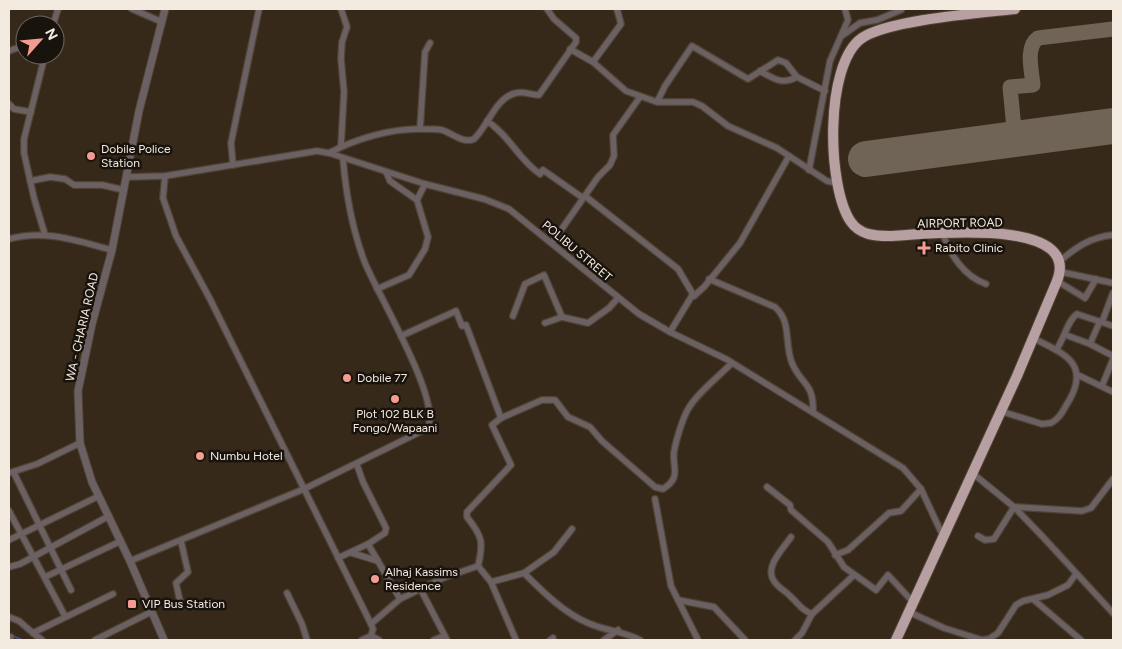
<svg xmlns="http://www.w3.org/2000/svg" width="1122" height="649" font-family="Figtree,sans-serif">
  <rect width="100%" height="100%" fill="#37291a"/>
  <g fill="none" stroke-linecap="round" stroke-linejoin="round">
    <polyline stroke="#494a72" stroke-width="2" points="9,634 22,640"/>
    <path stroke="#706456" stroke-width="15" d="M1015 139 1010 87 1033 85C1032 72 1025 47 1038 38L1113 29"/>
    <polyline stroke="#706456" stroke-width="36" points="866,159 1113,126"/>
    <defs>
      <g id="minor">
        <polyline points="132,9 162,22"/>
        <polyline points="341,9 347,27 342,42 341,59 344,92 341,146"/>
        <polyline points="53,25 58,9"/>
        <polyline points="843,35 860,23 877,20 901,10"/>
        <polyline points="570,49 593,62 626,91 657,102 693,102 702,106 728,126 777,148 827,181 837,183"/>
        <polyline points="9,51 25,45"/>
        <polyline points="45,55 24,139 24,153 34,198 45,235"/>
        <polyline points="593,62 621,24 617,9"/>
        <path d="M760 71C774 79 782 85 797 77"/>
        <polyline points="657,102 665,86 692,46 748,79 778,60 786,63 797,77 825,91"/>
        <polyline points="9,104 14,109 31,112"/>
        <path d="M487 121C509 135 519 160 540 174L543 170 583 198"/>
        <polyline points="420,129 425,52 430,43"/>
        <path d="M329 153C355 139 392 128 422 129 428 129 436 129 442 130 452 133 463 144 474 139 488 126 496 97 516 93 524 91 531 95 539 95L576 42V38L554 19 547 9"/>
        <polyline points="233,165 231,143 259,9"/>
        <polyline points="809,170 830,61 848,20 845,9"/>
        <polyline points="386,172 390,181 417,200"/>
        <polyline points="165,176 163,198 176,236 210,299 371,624 373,629 371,636 362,640"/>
        <polyline points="127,177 165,176 317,151 329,153 425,184 484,199 509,209 639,314 670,332 726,359 903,468 921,489 943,536"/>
        <polyline points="30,181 50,177 65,179 74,185 102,185 124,190"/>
        <polyline points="585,196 678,269 694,296"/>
        <path d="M943 234C950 255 965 277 986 284"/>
        <path d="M9 239C45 229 77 241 112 250"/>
        <polyline points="552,243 598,177 610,165 614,156 613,135 640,97"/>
        <path d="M1060 261C1076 247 1091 237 1113 235"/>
        <polyline points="1061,272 1113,283"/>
        <path d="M709 279 775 307C792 322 784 343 792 363 801 385 814 382 813 412"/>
        <polyline points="1057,281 1085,298 1096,279"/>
        <polyline points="377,289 409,275 425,249 428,237 417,200 425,184"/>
        <polyline points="513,316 525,284 544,275 562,317"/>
        <polyline points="1102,322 1113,293"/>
        <polyline points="545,323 562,317 588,323 609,308 618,298"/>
        <polyline points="670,332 693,294 694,296 704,287 740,243 789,156"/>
        <polyline points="1066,335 1090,344 1100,321"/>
        <polyline points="1090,344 1113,356"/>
        <path d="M1056 350C1064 340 1067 321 1077 314L1113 326"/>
        <polyline points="1078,375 1113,392"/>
        <polyline points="1102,386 1113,359"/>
        <path d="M1000 411 1042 424 1051 423C1061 418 1064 408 1070 399 1090 362 1062 353 1033 338"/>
        <path d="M501 418 542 400H555L568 417 590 427 602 441 655 487 663 489C682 477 672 468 674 452 676 440 682 421 687 411 695 395 719 376 732 363"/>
        <polyline points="357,465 363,482 386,528 385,533 368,544"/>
        <polyline points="971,472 1014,507 1042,536 1113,613"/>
        <polyline points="9,473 37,464 80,443"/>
        <polyline points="14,473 71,590"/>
        <polyline points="767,487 790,505 791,510 828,542 844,567 876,590 888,575 913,602"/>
        <polyline points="655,499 671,586 698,640"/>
        <polyline points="9,511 65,616"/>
        <polyline points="978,536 985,540 994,539 1014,507 1082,511 1091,508 1113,479"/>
        <path d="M791 537C783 549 764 567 774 581 778 588 786 591 791 597 799 604 801 610 812 614"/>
        <polyline points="9,540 99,496"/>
        <polyline points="181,541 188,572 176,583 181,606"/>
        <polyline points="352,553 378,561"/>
        <polyline points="835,555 848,550 889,513 901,511 921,489"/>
        <polyline points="338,558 368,544 400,599"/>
        <path d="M130 561 304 489 428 428C441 399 378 295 365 263 352 229 346 195 343 159"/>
        <path d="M478 566 491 582 524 573C543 592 564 613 588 623 606 631 623 631 640 640"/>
        <polyline points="9,567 20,564 109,516"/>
        <polyline points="524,573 554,552 572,529"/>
        <polyline points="45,577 121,541"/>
        <polyline points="491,582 516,640"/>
        <polyline points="421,590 447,640"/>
        <polyline points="287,593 302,624 307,640"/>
        <polyline points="678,600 714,607 745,640"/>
        <polyline points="1034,600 1081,640"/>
        <polyline points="909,612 944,628 982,640 989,639 998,633 1016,605 1023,601 1048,595 1068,585 1076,574"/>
        <polyline points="9,617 19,621 33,633 113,594"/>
        <path d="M371 624 400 599 443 578 478 566C484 542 482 536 467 517V512L511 465 492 425 501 418 466 325 462 326 456 311 401 336"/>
        <polyline points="33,633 42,640"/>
        <polyline points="371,636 379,640"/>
        <polyline points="9,640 11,637"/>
        <polyline points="95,640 151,612"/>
        <polyline points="434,640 444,636"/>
        <polyline points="550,640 553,638"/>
        <polyline points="604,640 618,630"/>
        <polyline points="795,640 802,633 812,614 854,575"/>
      </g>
      <polyline id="tertiary" points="164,640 130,561 92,482 80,443 78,391 92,324 112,250 139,111 165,9"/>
      <path id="trunk" d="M896 640 1017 376 1057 281C1083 215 922 235 889 236 875 236 860 235 851 222 827 188 824 64 862 38 888 20 980 13 1015 9"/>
    </defs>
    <use href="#minor" stroke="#514436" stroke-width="8"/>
    <use href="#tertiary" stroke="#514436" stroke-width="9"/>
    <use href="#trunk" stroke="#514436" stroke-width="12"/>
    <use href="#minor" stroke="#6c6162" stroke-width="5.5"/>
    <use href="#tertiary" stroke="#6c6162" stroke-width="7"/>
    <use href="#trunk" stroke="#b89fa2" stroke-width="10"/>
  </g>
  <g fill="#f59c90" stroke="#19130d" stroke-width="2">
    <circle cx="91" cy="156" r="5"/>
    <path d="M921.5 240.5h5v5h5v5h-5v5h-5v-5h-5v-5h5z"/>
    <circle cx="347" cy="378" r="5"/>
    <circle cx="395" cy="399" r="5"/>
    <circle cx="200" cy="456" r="5"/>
    <circle cx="375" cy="579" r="5"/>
    <rect x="127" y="599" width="10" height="10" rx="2.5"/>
  </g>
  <g text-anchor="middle" stroke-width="5" stroke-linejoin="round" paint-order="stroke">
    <g font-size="12" fill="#f3eae0" stroke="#19130d" text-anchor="start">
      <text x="101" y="153">Dobile Police<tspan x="101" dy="14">Station</tspan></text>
      <text x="935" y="252">Rabito Clinic</text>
      <text x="357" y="382">Dobile 77</text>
      <text x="395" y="418" text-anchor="middle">Plot 102 BLK B<tspan x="395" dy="14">Fongo/Wapaani</tspan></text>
      <text x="210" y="460">Numbu Hotel</text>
      <text x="385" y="576">Alhaj Kassims<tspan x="385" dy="14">Residence</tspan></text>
      <text x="142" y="608">VIP Bus Station</text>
    </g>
    <g font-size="12" fill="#f3eae0" stroke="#19130d">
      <text transform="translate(960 223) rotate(-1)" y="4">AIRPORT ROAD</text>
      <text transform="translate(577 251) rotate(40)" y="4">POLIBU STREET</text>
      <text transform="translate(82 327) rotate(-77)" y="4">WA - CHARIA ROAD</text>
    </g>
  </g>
  <rect width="1122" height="649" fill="none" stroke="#f3eae0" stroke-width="20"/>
  <g transform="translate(40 40) rotate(63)"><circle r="24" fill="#19130d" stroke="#706961"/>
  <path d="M0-4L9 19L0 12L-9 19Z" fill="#f59c90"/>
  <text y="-8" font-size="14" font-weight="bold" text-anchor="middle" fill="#f3eae0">N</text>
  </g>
</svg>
